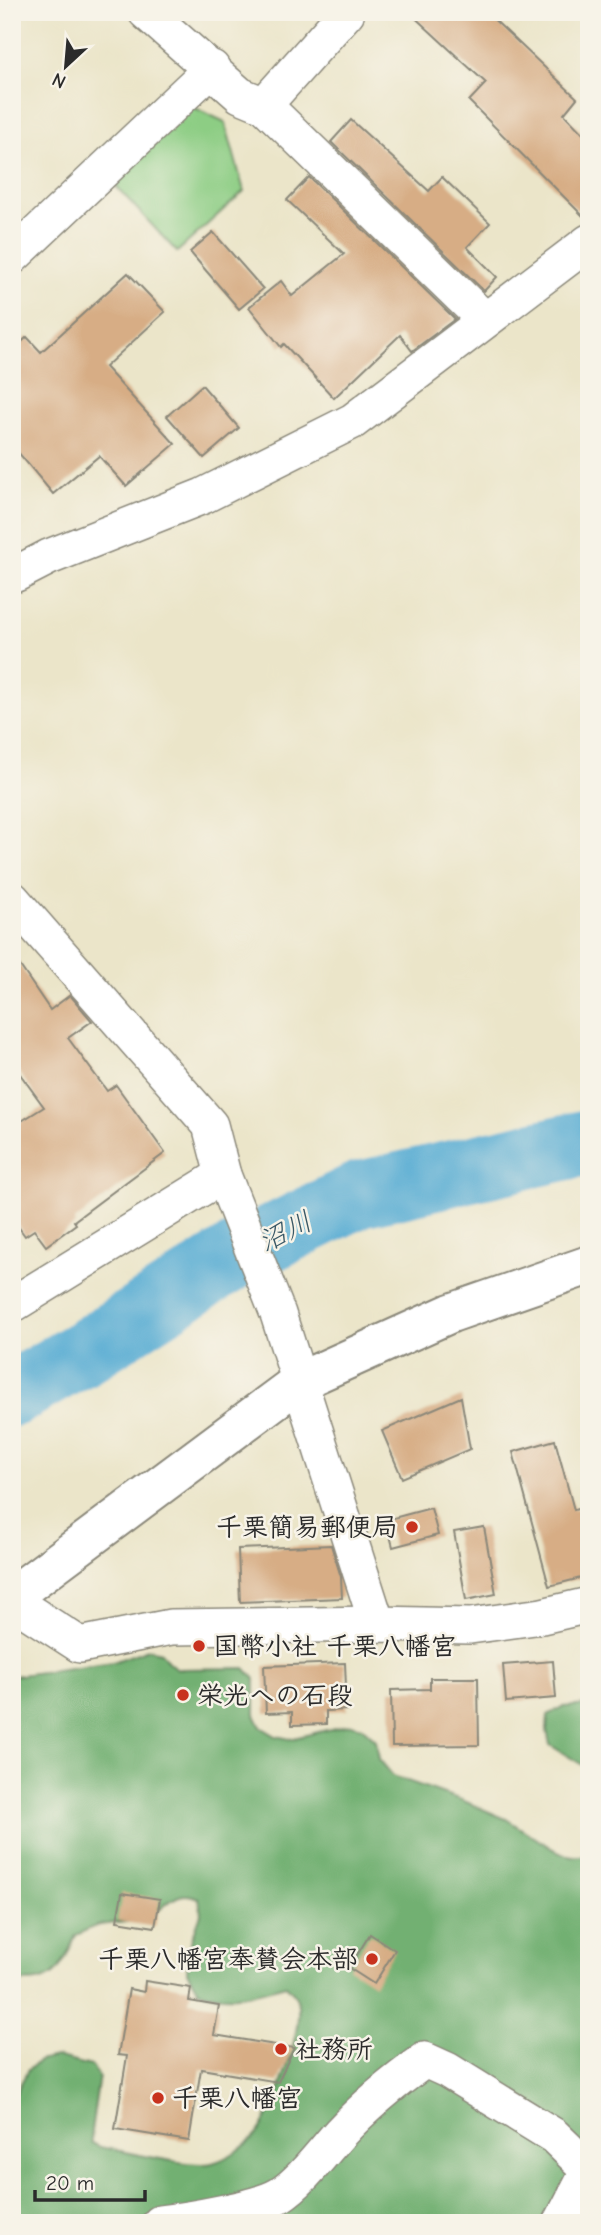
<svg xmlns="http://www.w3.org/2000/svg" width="601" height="2235" font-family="'Comic Neue','Klee One',sans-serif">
  <rect width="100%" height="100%" fill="#f7f3e8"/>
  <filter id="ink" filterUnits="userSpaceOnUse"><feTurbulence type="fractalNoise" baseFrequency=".0143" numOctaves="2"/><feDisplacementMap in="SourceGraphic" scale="14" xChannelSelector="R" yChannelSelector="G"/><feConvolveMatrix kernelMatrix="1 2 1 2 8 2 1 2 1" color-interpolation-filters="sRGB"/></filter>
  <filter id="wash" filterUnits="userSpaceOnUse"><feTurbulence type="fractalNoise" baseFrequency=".00686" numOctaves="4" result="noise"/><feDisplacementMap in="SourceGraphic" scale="28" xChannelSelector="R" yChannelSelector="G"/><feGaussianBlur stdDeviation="1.57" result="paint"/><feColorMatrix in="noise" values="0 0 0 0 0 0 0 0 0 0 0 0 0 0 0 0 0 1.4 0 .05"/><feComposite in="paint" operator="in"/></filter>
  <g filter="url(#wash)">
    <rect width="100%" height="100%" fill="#ebe5c9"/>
    <polygon fill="#8dcd84" stroke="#5c7c58" stroke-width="2" points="193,107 225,122 244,191 177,252 113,183"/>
    <g fill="#72b072" stroke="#4e6e4e" stroke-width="2">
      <path d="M148 1649 161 1652 169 1663 178 1669 245 1668 255 1679V1715L261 1727 276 1736 290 1739 351 1724 362 1727 376 1740 379 1759 393 1776 464 1801 506 1819 553 1849 571 1857 589 1855V2223H12V2100L28 2070 39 2061 55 2057 91 2066 99 2076 91 2131 92 2143 100 2147C124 2151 192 2168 212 2163 227 2159 247 2146 257 2134 274 2113 307 2022 296 1997 294 1992 289 1989 286 1985 251 1994 234 2002 198 1991L187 1972 188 1950 201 1914 199 1898C174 1887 167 1909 146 1918 132 1923 115 1922 101 1925 92 1926 84 1932 76 1935 60 1971 55 1986 12 1981V1676L113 1662Z"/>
      <polygon points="589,1705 589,1769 550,1745 547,1730 548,1715 562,1707"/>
    </g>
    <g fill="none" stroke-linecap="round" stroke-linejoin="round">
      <polyline stroke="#56acd3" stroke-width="66" points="12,1394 86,1351 234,1257 360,1194 589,1142"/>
    </g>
    <g id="blocks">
      <g fill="#d7ad85">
        <polygon points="409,12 486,12 577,98 564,114 589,140 589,222 469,101 486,83"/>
        <polygon points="351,120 429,191 442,177 490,223 467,247 497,277 484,291 331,142"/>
        <polygon points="309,177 455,319 412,351 400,335 334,398 284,344 281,347 249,307 281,281 292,296 344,254 287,200"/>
        <polygon points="213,232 263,289 239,309 190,252"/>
        <polygon points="128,273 165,312 105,367 175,444 126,486 99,456 53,494 12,445 12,351 27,337 41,352"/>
        <polygon points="202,385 239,428 204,458 167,416"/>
        <polygon points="12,954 50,1010 70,995 92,1021 68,1038 107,1091 116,1085 165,1153 74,1221 76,1224 46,1246 34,1230 25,1236 12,1218 12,1127 44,1107 12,1063"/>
        <polygon points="461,1397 470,1449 402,1478 382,1431"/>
        <polygon points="555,1440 574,1510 589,1506 589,1576 549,1586 513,1452"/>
        <polygon points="431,1508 438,1535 393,1547 386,1520"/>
        <polygon points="484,1527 496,1594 466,1600 454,1532"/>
        <polygon points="331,1545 341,1577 342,1598 240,1602 238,1549"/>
        <polygon points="553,1661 556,1698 506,1702 503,1665"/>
        <polygon points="345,1663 347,1710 326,1711 326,1724 292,1725 292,1712 266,1713 264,1666"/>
        <polygon points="430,1678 478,1678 479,1745 392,1746 391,1690 430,1689"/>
        <polygon points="122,1893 160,1899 155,1927 117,1921"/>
        <polygon points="370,1934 395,1950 374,1984 349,1968"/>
        <polygon points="145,1981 191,1988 189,2001 219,2006 214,2035 294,2048 278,2082 201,2069 189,2141 115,2129 127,2056 118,2055 129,1989 144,1992"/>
      </g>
    </g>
  </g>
  <g filter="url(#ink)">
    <use href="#blocks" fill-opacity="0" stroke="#8b887a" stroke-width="2"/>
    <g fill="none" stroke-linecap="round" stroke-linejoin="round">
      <defs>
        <g id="street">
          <polyline points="146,12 240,95 264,105 347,12"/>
          <polyline points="264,105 485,320"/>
          <polyline points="12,257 212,68"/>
          <polyline points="16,574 49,557 203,496 353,421 589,242"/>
          <polyline points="12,899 210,1125 223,1175 278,1314 377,1624"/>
          <polyline points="12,1305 223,1175"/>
          <polyline points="12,1601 80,1645 171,1627 377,1624 470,1626 542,1616 589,1605"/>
          <path d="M160 2223C186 2220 259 2208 280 2195 301 2182 323 2152 340 2133 366 2105 394 2082 425 2060L447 2070 554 2136 588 2169"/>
          <polyline points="561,2223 589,2169"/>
        </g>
        <polyline id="secondary" points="12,1596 300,1381 451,1313 589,1265"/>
      </defs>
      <use href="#street" stroke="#8b887a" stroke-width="38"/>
      <use href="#secondary" stroke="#8b887a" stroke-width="42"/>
      <use href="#street" stroke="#fff" stroke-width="35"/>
      <use href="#secondary" stroke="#fff" stroke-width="38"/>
    </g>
  </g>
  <g fill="#c8321e" stroke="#f7f3e8" stroke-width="2.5">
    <circle cx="412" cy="1527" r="7"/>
    <circle cx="199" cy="1646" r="7"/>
    <circle cx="183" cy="1695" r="7"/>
    <circle cx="372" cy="1959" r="7"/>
    <circle cx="281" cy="2049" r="7"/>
    <circle cx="158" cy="2098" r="7"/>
  </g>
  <g text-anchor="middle" stroke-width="5" stroke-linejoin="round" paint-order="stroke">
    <g font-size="26" font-weight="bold" fill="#2b2b2b" stroke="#f7f3e8" text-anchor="start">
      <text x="398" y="1536" text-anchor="end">千栗簡易郵便局</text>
      <text x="213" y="1655">国幣小社 千栗八幡宮</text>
      <text x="197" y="1704">栄光への石段</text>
      <text x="358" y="1968" text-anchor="end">千栗八幡宮奉賛会本部</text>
      <text x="295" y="2058">社務所</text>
      <text x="172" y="2107">千栗八幡宮</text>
    </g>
    <g font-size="28" font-style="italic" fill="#3a5866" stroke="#f7f3e8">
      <text transform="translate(285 1231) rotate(-27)" y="10">沼川</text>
    </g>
  </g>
  <rect width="601" height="2235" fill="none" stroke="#f7f3e8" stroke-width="42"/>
  <g transform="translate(66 66) rotate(206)" stroke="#f7f3e8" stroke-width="5" paint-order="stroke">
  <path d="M0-5L12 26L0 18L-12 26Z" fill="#2b2b2b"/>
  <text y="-10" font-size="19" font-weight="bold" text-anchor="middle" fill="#2b2b2b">N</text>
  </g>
  <path d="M35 2190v10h110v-10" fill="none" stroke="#2b2b2b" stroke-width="3.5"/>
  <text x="46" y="2190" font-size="21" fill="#2b2b2b" stroke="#f7f3e8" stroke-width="5" paint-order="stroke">20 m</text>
</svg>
